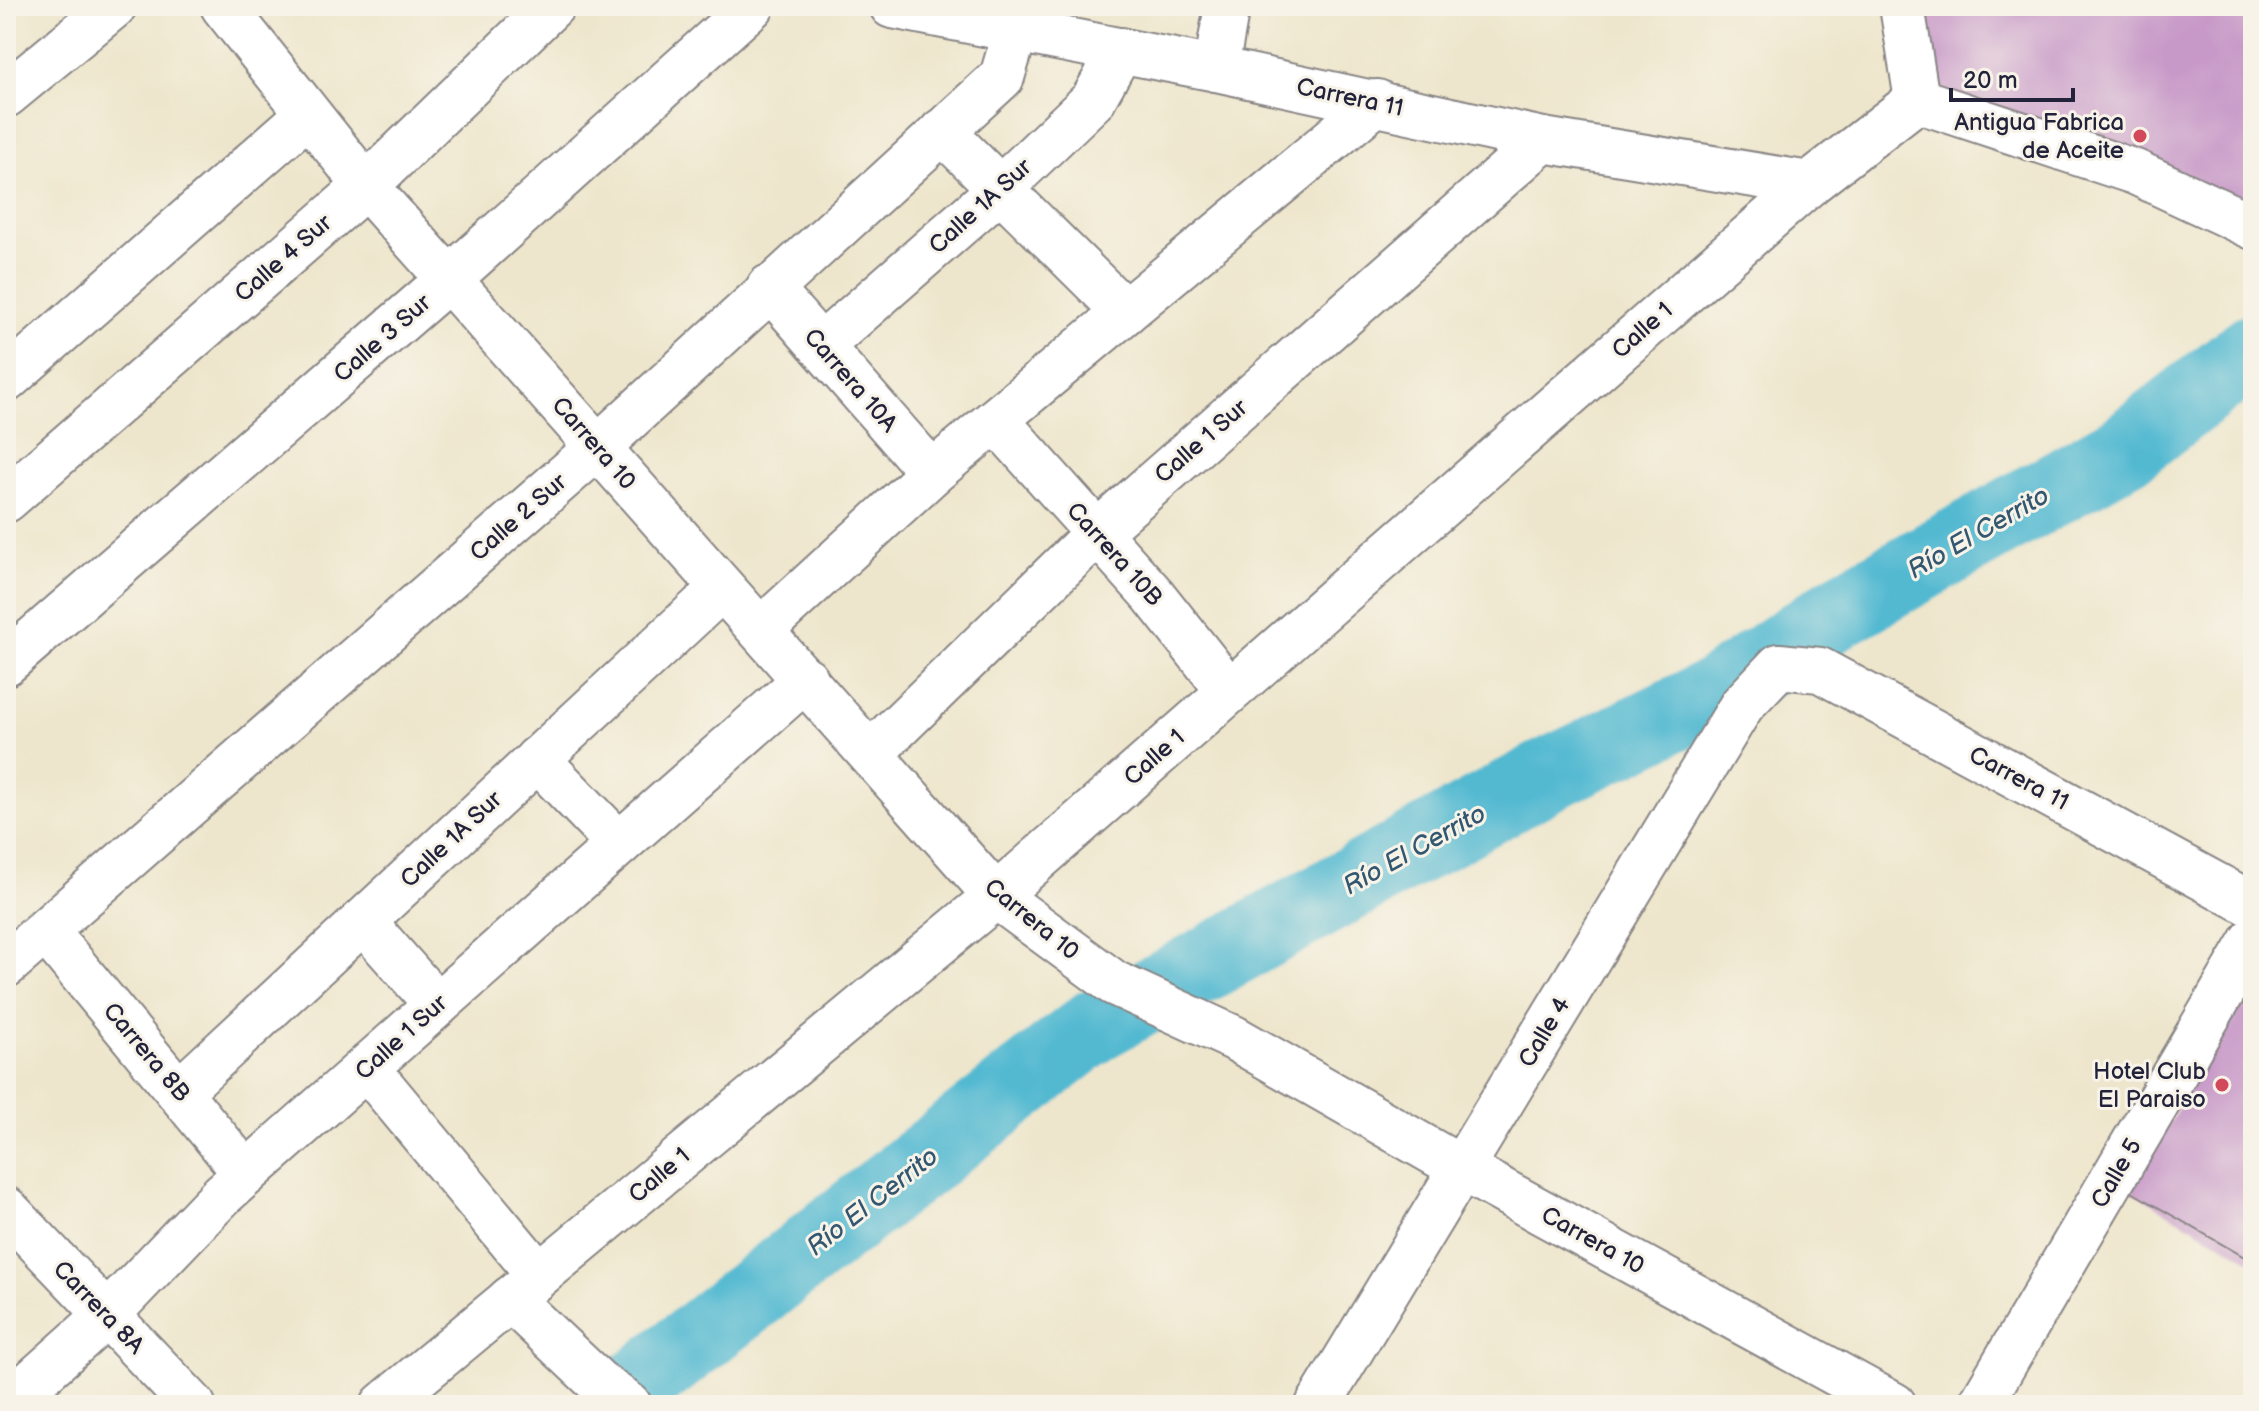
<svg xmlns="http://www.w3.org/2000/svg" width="2259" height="1411" font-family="'Balsamiq Sans',sans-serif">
  <rect width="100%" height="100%" fill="#f7f3e8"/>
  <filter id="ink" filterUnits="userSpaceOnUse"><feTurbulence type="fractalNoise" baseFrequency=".0125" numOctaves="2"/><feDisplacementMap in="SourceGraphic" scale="16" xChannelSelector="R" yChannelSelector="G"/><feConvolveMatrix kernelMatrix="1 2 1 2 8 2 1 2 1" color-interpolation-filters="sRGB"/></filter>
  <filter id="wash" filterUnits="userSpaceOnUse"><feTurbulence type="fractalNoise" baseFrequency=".006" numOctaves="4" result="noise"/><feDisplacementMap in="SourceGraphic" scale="32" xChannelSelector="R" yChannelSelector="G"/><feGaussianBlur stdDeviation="1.8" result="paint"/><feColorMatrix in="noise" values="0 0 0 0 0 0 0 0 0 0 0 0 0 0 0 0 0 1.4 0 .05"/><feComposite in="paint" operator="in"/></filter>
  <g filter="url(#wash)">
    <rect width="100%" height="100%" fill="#eee6cc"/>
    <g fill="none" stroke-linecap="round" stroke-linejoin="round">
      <polyline stroke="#52b9d1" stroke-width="74" points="612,1405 1096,1025 1542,778 1714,695 1839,611 2127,448 2253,350"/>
    </g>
    <g id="blocks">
      <g fill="#c799c8">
        <polygon points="1902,6 2253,6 2253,211 1917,100"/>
        <polygon points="2253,979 2253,1262 2130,1191"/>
      </g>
    </g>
  </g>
  <g filter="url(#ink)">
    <use href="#blocks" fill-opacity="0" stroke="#888484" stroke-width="2"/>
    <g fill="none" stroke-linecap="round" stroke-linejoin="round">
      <defs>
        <g id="street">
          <polyline points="223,6 366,186 996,896 1114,983 1234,1038 1461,1168 1894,1405"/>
          <polyline points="892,6 1216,69 1543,140 1809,184"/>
          <polyline points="1902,6 1917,100"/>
          <polyline points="1216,69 1227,6"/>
          <polyline points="6,95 114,6"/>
          <polyline points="1917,100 2135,172 2253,227"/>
          <polyline points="942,131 1125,312"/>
          <polyline points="769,287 932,473"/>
          <polyline points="821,346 1000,189 1093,100 1121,50"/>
          <polyline points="6,380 307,115"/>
          <polyline points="996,420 1153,595 1229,691"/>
          <polyline points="6,500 366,186 552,6"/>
          <polyline points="761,630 932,473 1377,102"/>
          <polyline points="6,663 449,279 752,6"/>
          <polyline points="871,753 1097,533 1543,140"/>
          <polyline points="537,759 619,844"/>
          <polyline points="363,921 437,1005"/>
          <polyline points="46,931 246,1174"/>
          <polyline points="6,965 598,447 1002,77 1016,29 1015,6"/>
          <polyline points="367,1068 539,1275"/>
          <polyline points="180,1091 722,588"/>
          <polyline points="6,1209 193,1405"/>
          <polyline points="510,1299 598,1382 629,1405"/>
          <polyline points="6,1405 107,1315 222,1195 806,679"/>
          <polyline points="383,1405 996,896 1809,184 1917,100"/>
          <polyline points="1318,1405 1742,705 1779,666 1820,670 2253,905"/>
          <polyline points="1980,1405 2253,940"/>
        </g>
      </defs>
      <use href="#street" stroke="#888484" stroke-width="48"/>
      <use href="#street" stroke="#fff" stroke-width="44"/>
    </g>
  </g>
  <g fill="#d1495b" stroke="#f7f3e8" stroke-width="3">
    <circle cx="2140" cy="136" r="8"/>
    <circle cx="2222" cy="1085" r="8"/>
  </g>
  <g text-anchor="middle" stroke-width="6" stroke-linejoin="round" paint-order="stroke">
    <g font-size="24" fill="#22223b" stroke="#f7f3e8">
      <text transform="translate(1350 97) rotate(12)" y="8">Carrera 11</text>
      <text transform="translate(980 206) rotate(-42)" y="8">Calle 1A Sur</text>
      <text transform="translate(283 258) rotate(-41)" y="8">Calle 4 Sur</text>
      <text transform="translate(1642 330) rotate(-41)" y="8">Calle 1</text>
      <text transform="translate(382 338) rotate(-41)" y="8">Calle 3 Sur</text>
      <text transform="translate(851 380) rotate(49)" y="8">Carrera 10A</text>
      <text transform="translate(1201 441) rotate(-41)" y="8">Calle 1 Sur</text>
      <text transform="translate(594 443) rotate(49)" y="8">Carrera 10</text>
      <text transform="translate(518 517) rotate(-41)" y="8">Calle 2 Sur</text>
      <text transform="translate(1115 554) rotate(48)" y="8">Carrera 10B</text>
      <text transform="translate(1154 757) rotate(-41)" y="8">Calle 1</text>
      <text transform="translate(2019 778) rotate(28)" y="8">Carrera 11</text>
      <text transform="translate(451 839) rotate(-43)" y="8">Calle 1A Sur</text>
      <text transform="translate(1032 919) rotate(39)" y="8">Carrera 10</text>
      <text transform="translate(1544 1032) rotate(-59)" y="8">Calle 4</text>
      <text transform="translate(401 1037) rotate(-42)" y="8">Calle 1 Sur</text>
      <text transform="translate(147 1052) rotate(50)" y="8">Carrera 8B</text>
      <text transform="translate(2116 1173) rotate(-60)" y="8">Calle 5</text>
      <text transform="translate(659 1175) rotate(-40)" y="8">Calle 1</text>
      <text transform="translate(1593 1240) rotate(29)" y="8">Carrera 10</text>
      <text transform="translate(99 1307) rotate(46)" y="8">Carrera 8A</text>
    </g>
    <g font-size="24" fill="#22223b" stroke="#f7f3e8" text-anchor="end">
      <text x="2124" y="130">Antigua Fabrica<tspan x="2124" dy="28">de Aceite</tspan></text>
      <text x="2206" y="1079">Hotel Club<tspan x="2206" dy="28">El Paraiso</tspan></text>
    </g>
    <g font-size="26" font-style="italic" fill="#335770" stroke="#f7f3e8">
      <text transform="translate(1978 532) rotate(-30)" y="9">Río El Cerrito</text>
      <text transform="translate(1414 849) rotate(-29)" y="9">Río El Cerrito</text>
      <text transform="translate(872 1201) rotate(-38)" y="9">Río El Cerrito</text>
    </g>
  </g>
  <rect width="2259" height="1411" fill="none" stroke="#f7f3e8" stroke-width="32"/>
  <path d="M1951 88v12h122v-12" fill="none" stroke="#22223b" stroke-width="4"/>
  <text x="1963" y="88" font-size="24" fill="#22223b" stroke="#f7f3e8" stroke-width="6" paint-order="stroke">20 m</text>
</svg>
